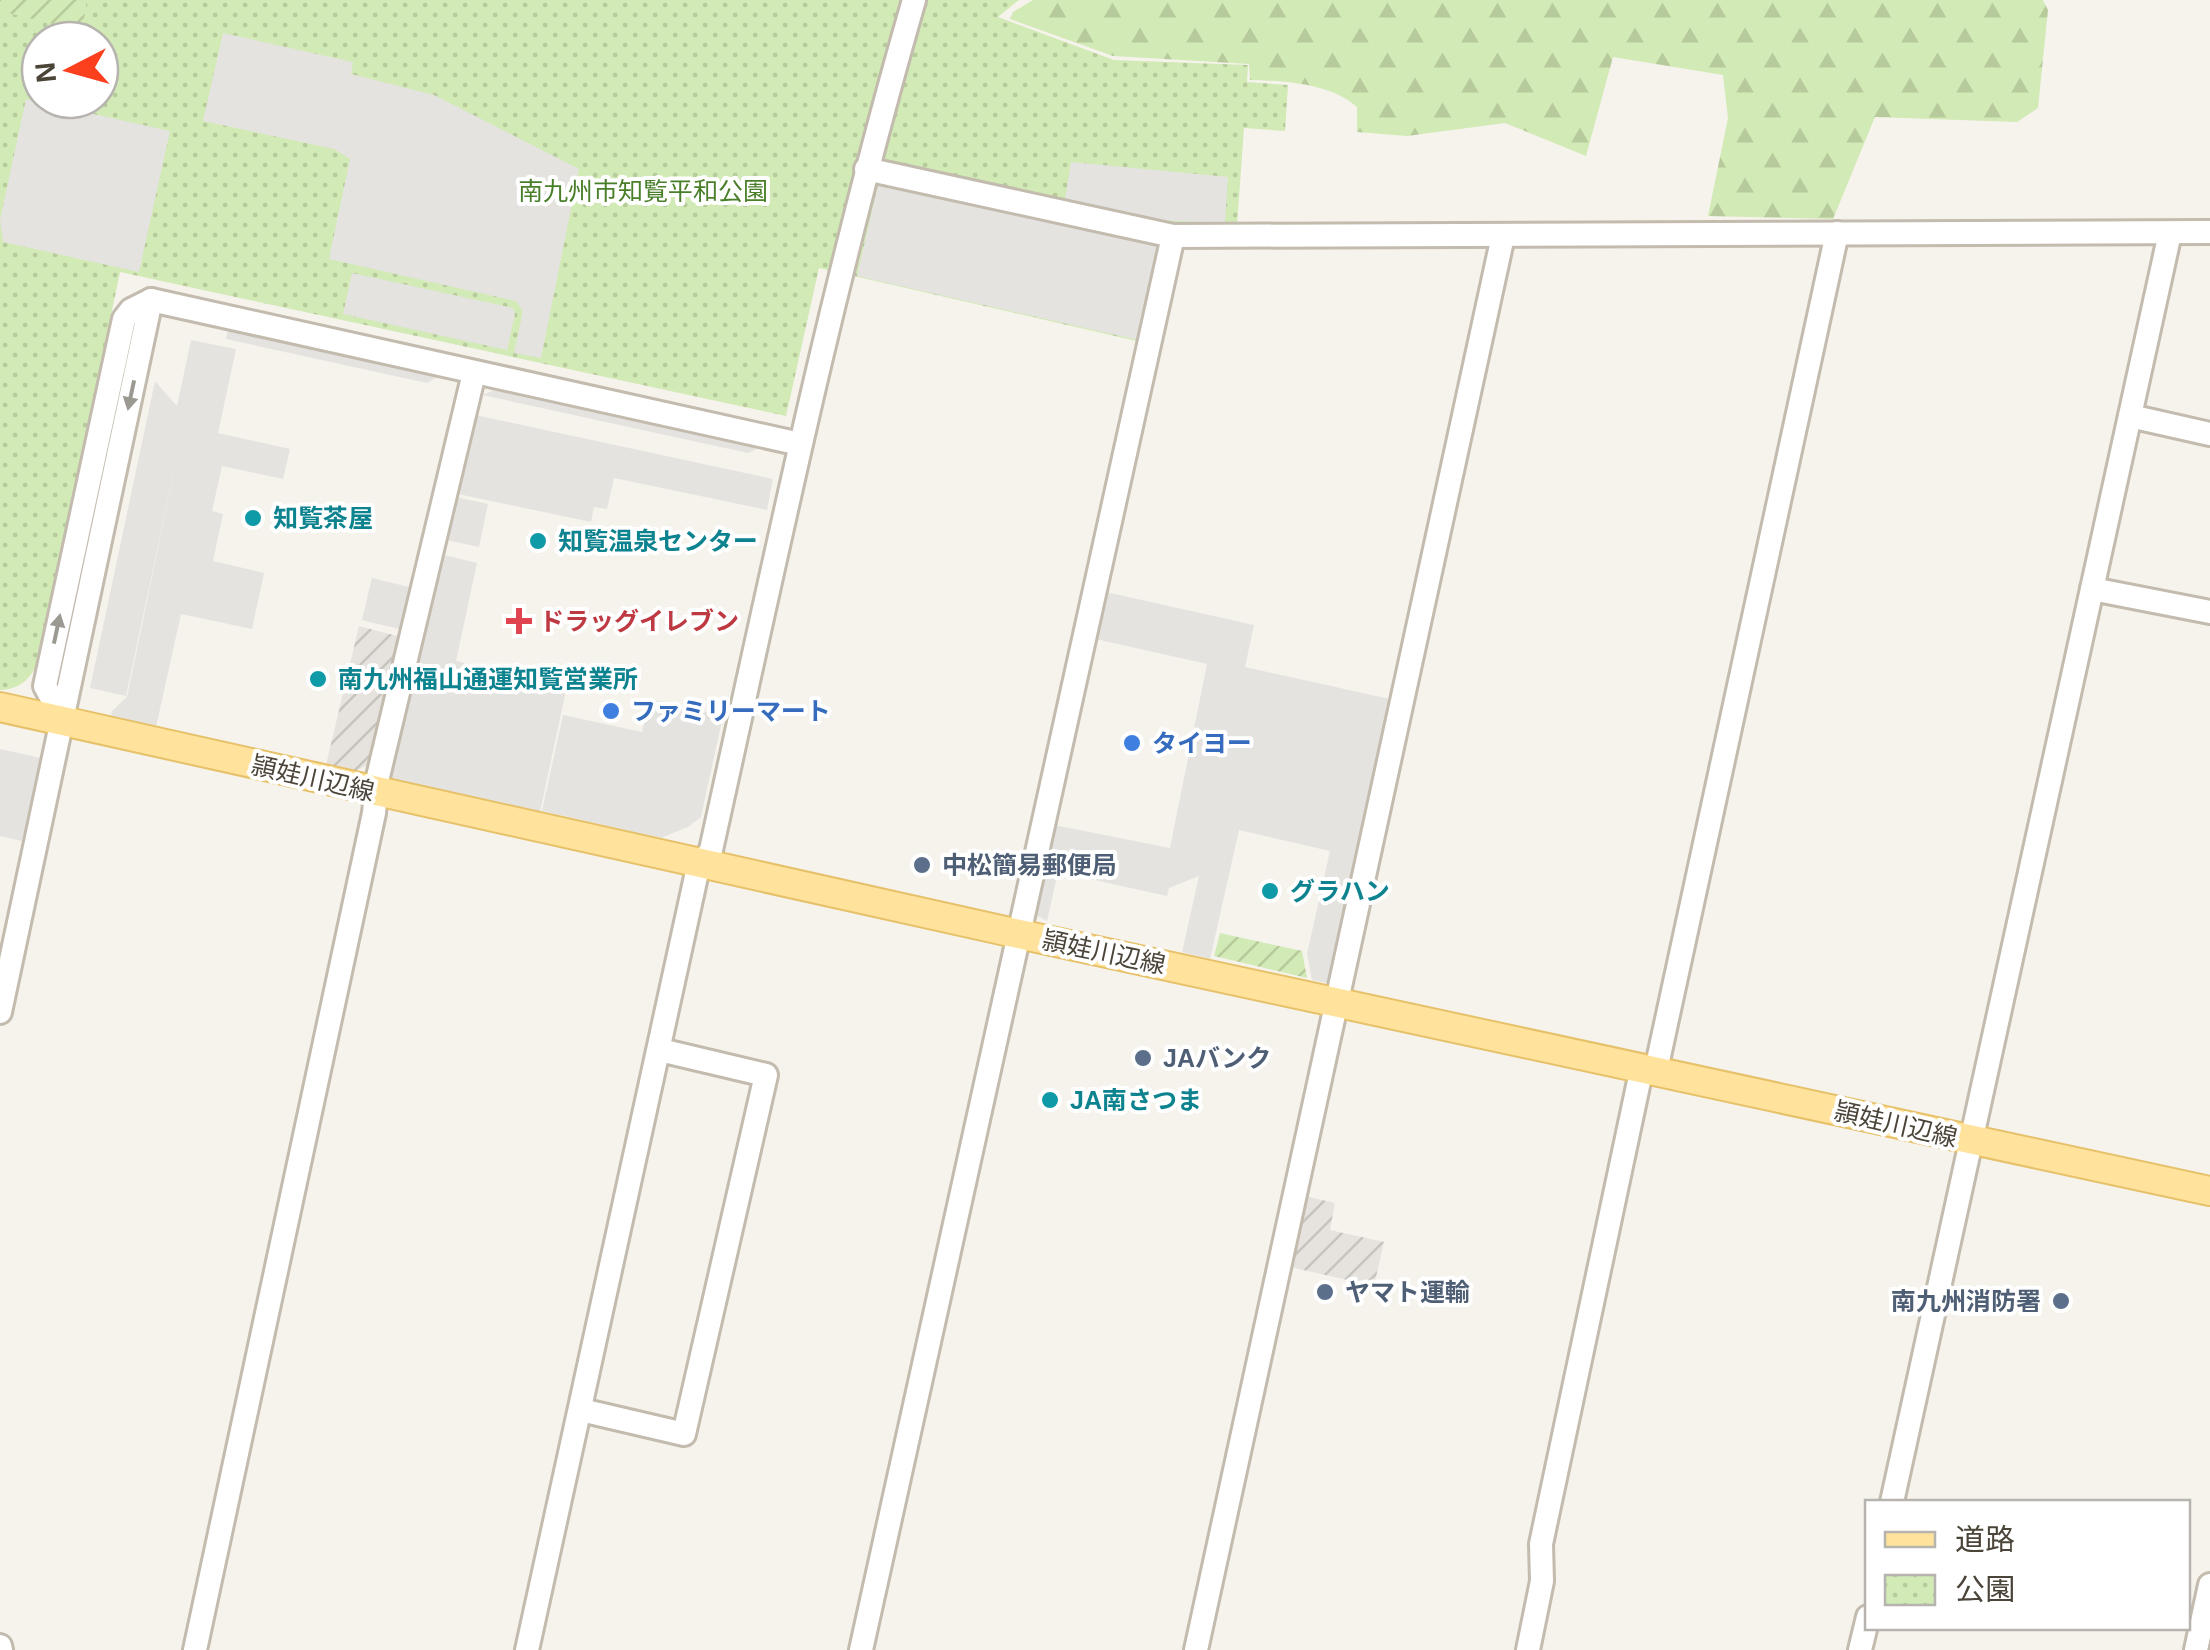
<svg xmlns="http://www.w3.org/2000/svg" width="2210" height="1650" font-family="Helvetica,'Noto Sans JP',sans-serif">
  <defs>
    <pattern id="industrial-furrows" width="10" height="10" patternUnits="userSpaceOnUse" patternTransform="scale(2.5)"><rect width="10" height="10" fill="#e6e2dd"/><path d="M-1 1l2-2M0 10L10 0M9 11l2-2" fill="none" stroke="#c7c3be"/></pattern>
    <pattern id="forest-firs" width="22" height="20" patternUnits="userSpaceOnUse" patternTransform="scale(2.5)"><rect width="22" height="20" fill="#d2eab5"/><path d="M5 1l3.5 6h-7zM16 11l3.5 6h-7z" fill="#b6ca9c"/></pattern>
    <pattern id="park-dots" width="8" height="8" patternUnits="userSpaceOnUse" patternTransform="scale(2.5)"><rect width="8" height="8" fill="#d2eab5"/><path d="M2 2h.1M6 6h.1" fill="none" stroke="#b6ca9c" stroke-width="1.8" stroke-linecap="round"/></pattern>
    <pattern id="garden-furrows" width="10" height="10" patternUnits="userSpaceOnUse" patternTransform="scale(2.5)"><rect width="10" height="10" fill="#d2eab5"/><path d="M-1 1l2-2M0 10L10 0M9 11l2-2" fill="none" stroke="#b6ca9c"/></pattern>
  </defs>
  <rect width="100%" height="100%" fill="#f6f3ec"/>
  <g fill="url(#industrial-furrows)">
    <polygon points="359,626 401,637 371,763 354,772 326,765"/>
    <polygon points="1305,1196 1335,1203 1330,1230 1384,1242 1374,1286 1290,1267"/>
  </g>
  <path fill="url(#forest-firs)" d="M1033 0H2043L2048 10 2038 108 2017 122 1875 117 1833 219 1708 216 1728 118 1723 75 1613 57 1586 156 1505 123 1407 136 1357 132V107C1330 83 1285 81 1250 80L1249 64 1113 56 1010 19 1013 12Z"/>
  <path fill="url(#park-dots)" fill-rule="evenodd" d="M0 0H1019L998 17 1114 60 1248 65 1247 82 1288 85 1285 131 1244 128 1237 226 1167 224 1141 342 819 268 786 416 120 272 39 661C30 679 21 689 0 690ZM40 40H100V100H40Z"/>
  <g fill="url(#garden-furrows)">
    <polygon points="0,0 87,0 82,31 0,11"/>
    <polygon points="1220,933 1302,951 1307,978 1214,956"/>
  </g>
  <g fill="#e5e3e0">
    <polygon points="223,33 353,62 351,74 434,95 579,169 541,358 514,353 523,311 516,301 329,259 350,159 334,149 203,121"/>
    <polygon points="26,99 170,131 139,272 3,242 0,220"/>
    <polygon points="1071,162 1228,177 1225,223 1157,220 1065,199"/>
    <polygon points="885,180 1153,241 1159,249 1138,340 857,276 878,185"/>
    <polygon points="352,273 513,308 515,314 507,350 343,314"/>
    <polygon points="229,327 444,374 427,383 226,339"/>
    <polygon points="191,340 236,349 218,433 290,449 283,479 222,466 212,511 223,514 213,561 264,573 252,629 181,614 156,727 111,716 112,711 127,697 179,447 126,696 90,688 155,381 177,406"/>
    <polygon points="502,387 764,445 748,453 482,395"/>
    <polygon points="475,415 773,479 767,510 614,478 607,509 594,507 591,522 458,494"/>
    <polygon points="456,497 488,504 479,547 446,540"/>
    <polygon points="444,555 477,563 456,661 567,686 540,812 392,779 389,772"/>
    <polygon points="372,578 413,588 403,630 362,620"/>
    <polygon points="1101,591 1254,625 1245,667 1394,700 1332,984 1312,980 1307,954 1330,851 1239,830 1210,959 1182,952 1199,876 1169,888 1167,896 1058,872 1047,921 1034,914 1049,824 1170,848 1207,664 1091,638"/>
    <polygon points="650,699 723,716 701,817 688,827 661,838 542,811 563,715 642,732"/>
    <polygon points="0,749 41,758 22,841 0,836"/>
  </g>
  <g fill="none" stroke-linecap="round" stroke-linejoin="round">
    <defs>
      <g id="minor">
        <polyline points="866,169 1173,236 2210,232"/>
        <polyline points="2130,416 2210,434"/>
        <polyline points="2092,589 2210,612"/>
        <polyline points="64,721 45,686 124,319 131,310 151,300 800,444"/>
        <polyline points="0,1012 151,300"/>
        <polyline points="1656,1070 1837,233"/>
        <polyline points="581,1410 684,1434 766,1075 660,1050"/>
        <polyline points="1892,1502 2170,233"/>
        <polyline points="0,1646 1,1650"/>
        <polyline points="195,1650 374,813 377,781 474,373"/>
        <path d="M527 1650 697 872 711 850C774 565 833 280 914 0"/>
        <polyline points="861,1650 1173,236"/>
        <polyline points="1196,1650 1503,236"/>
        <polyline points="1528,1650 1542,1581 1541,1544 1642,1067"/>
        <polyline points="1860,1650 1868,1617"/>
        <polyline points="2196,1650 2210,1585"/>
      </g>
      <polyline id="major" points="0,707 1019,934 2210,1191"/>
    </defs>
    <use href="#minor" stroke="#c2bbae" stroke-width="28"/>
    <use href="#major" stroke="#e6c16a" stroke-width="32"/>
    <use href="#minor" stroke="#fff" stroke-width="22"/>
    <use href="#major" stroke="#ffe39c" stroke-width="28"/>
  </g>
  <defs><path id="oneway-solid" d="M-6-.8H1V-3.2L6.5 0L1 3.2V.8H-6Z" transform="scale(2.5)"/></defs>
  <g fill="#9c9892">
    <use href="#oneway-solid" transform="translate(131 395) rotate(102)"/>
    <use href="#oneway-solid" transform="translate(57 629) rotate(-78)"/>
  </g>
  <g fill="#0f9aa8" stroke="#fff" stroke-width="4">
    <circle cx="253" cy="518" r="10"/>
    <circle cx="538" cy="541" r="10"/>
    <circle cx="318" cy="679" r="10"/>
    <circle cx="1270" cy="891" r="10"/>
    <circle cx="1050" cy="1100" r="10"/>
  </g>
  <path fill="#e0444e" stroke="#fff" stroke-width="4" d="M514 606h10v10h10v10h-10v10h-10v-10h-10v-10h10z"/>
  <g fill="#3f7fe0" stroke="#fff" stroke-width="4">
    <circle cx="611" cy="711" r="10"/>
    <circle cx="1132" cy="743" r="10"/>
  </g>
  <g fill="#5c6f8a" stroke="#fff" stroke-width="4">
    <circle cx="922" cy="865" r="10"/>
    <circle cx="1143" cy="1058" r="10"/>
    <circle cx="1325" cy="1292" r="10"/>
    <circle cx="2061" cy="1301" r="10"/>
  </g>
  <g text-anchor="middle" stroke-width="8" stroke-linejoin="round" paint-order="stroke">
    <g font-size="25" fill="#4a7f2a" stroke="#fff">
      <text x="643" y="200">南九州市知覧平和公園</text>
    </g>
    <g font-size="25" font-weight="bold" fill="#0d838f" stroke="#fff" text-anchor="start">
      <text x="273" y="527">知覧茶屋</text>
      <text x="558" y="550">知覧温泉センター</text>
      <text x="338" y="688">南九州福山通運知覧営業所</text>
      <text x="1290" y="900">グラハン</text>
      <text x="1070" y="1109">JA南さつま</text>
    </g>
    <g font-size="25" font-weight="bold" fill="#be3a42" stroke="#fff" text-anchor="start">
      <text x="539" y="630">ドラッグイレブン</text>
    </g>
    <g font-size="25" font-weight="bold" fill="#366cbe" stroke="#fff" text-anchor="start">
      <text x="631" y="720">ファミリーマート</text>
      <text x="1152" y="752">タイヨー</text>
    </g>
    <g font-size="25" fill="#4b4439" stroke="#fff">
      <text transform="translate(313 778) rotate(13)" y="9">頴娃川辺線</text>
      <text transform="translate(1104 952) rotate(12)" y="9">頴娃川辺線</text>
      <text transform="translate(1896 1124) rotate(13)" y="9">頴娃川辺線</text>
    </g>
    <g font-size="25" font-weight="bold" fill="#4e5e75" stroke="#fff" text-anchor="start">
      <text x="942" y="874">中松簡易郵便局</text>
      <text x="1163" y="1067">JAバンク</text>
      <text x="1345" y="1301">ヤマト運輸</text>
      <text x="2041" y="1310" text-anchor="end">南九州消防署</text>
    </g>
  </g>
  <rect x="1865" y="1500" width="325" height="130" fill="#ffffff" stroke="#b7b4b0" stroke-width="2.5"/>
  <rect x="1885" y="1532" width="50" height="15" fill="#ffe39c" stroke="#b7b4b0" stroke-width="2.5"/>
  <text x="1955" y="1550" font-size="30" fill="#4b4439">道路</text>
  <rect x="1885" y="1575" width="50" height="30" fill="url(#park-dots)" stroke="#b7b4b0" stroke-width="2.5"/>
  <text x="1955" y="1600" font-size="30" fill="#4b4439">公園</text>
  <g transform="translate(70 70) rotate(264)"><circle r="48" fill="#ffffff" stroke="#b7b4b0" stroke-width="2.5"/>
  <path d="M0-8L18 38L0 25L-18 38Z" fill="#fc3f1d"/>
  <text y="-15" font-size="28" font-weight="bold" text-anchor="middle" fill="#4b4439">N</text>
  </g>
</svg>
